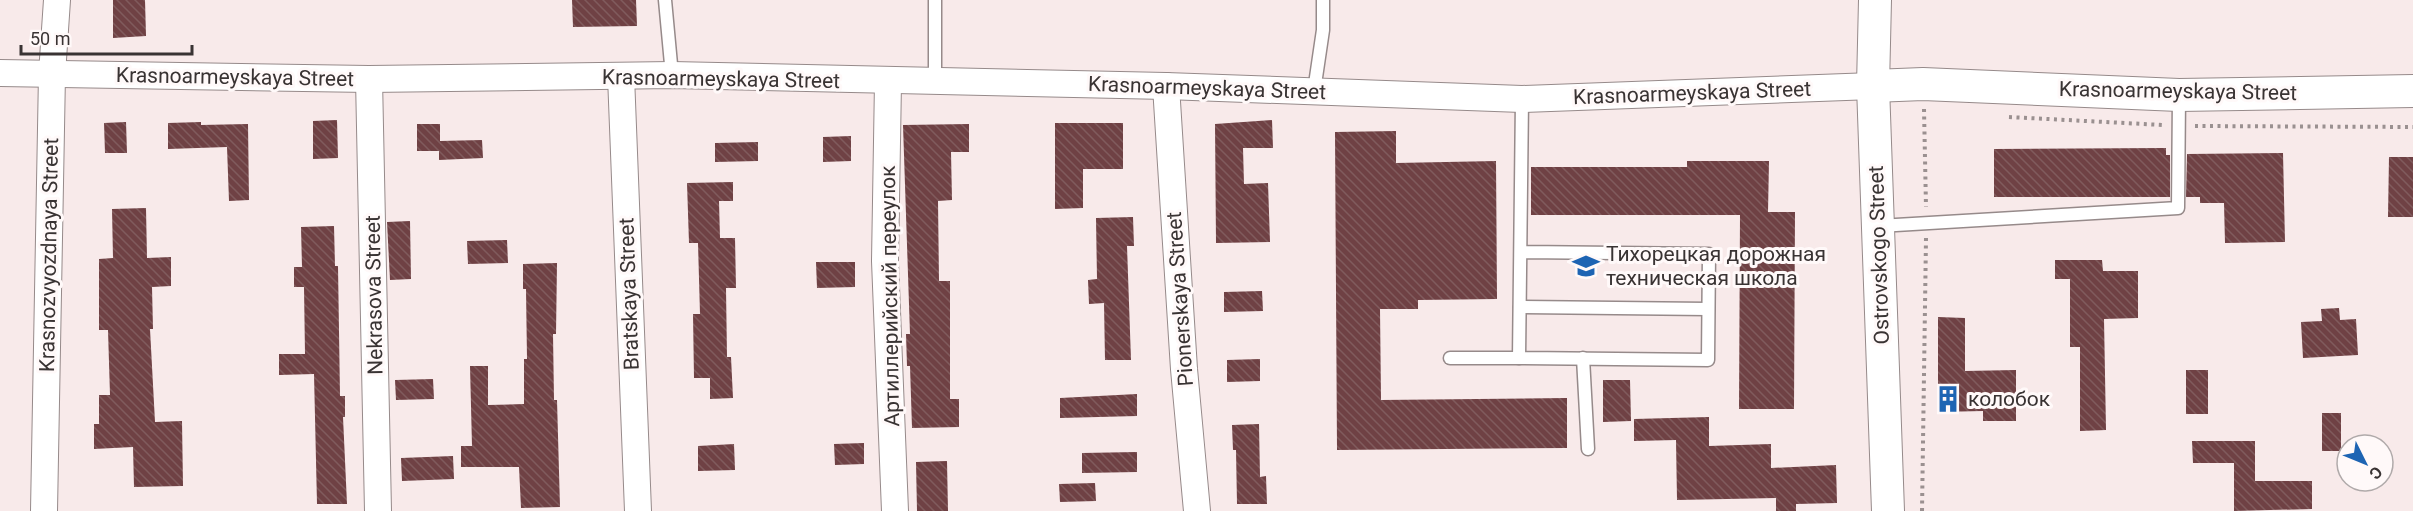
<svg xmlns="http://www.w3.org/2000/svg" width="2413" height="511" font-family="Roboto,sans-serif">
  <defs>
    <pattern id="building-back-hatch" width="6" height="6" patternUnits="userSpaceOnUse" patternTransform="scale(1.5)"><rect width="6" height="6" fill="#6f4144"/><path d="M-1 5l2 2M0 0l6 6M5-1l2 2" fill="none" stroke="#805b5d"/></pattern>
  </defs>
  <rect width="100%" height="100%" fill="#f8eaea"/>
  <g fill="url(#building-back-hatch)">
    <polygon points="113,0 145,0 146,36 113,38"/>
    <polygon points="572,0 636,0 637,26 573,27"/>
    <polygon points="337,120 338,158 313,159 313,121"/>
    <polygon points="1272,120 1273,148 1243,148 1244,184 1268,183 1270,242 1216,243 1215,124"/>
    <polygon points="126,122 127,153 105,153 104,123"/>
    <polygon points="201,122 201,125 248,124 249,200 229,201 227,147 168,149 168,123"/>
    <polygon points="1055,123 1123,123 1123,169 1083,169 1083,208 1055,209"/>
    <polygon points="417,124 440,124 440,141 482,140 483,158 439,160 439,151 417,151"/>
    <polygon points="969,124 969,152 951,152 952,200 938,201 939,281 950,281 950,399 959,399 959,427 912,428 910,366 907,366 906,334 910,334 903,125"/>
    <polygon points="1396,131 1396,163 1496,161 1497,299 1418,300 1418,309 1380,309 1381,400 1567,398 1567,448 1337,450 1335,132"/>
    <polygon points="851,136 851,161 823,162 823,137"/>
    <polygon points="758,142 758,161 715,162 715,143"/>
    <polygon points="2166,148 2166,155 2170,155 2170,197 1994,197 1994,149"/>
    <polygon points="2283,153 2285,242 2225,243 2224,203 2200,203 2200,197 2186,197 2187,154"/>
    <polygon points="2389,157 2413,157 2413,217 2388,217"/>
    <polygon points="1687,161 1769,161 1768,212 1795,212 1794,409 1739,409 1740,215 1531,215 1531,167 1687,167"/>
    <polygon points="733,182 733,201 719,201 720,238 735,238 736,288 726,288 727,357 731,357 733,398 710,399 710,378 694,378 693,314 700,314 698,243 689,243 687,183"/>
    <polygon points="146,208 147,258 171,257 171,286 152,287 153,329 150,329 155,422 182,421 183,486 134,487 133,447 94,449 94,424 99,424 99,395 110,395 108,330 99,330 99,259 113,258 112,209"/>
    <polygon points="1133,217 1134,246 1127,246 1131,360 1105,360 1104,303 1089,304 1088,280 1097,279 1096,218"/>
    <polygon points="410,221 411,279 390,280 387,222"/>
    <polygon points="334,226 335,266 338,266 340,396 345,396 345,417 343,417 347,504 317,504 314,374 279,375 279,354 305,354 304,287 294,287 294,267 302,267 301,227"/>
    <polygon points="507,240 508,263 468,264 467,241"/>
    <polygon points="2055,260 2102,260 2103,271 2138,271 2138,318 2104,319 2106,430 2080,431 2080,347 2070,347 2070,279 2055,279"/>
    <polygon points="816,262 855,262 855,287 817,288"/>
    <polygon points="557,263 556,334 553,334 554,400 557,400 560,507 521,508 519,467 461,467 461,446 472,446 470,366 488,366 488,405 524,404 524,359 527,359 526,289 523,289 523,264"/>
    <polygon points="1262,291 1263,311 1224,312 1224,292"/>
    <polygon points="2339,308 2340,320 2356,319 2358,355 2303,358 2301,322 2322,321 2321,309"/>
    <polygon points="1938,317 1965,318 1965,371 2016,370 2016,421 1983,421 1983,411 1938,412"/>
    <polygon points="1260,359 1260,381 1227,382 1227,360"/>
    <rect x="2186" y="370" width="22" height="44"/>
    <polygon points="433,379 434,399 396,400 395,380"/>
    <polygon points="1603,380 1630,380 1631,421 1603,422"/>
    <polygon points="1137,394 1137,416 1060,418 1060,398"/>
    <rect x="2322" y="413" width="19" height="38"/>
    <polygon points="1709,417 1709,446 1771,444 1771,468 1836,465 1837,503 1796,504 1796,511 1776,511 1776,498 1677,500 1676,440 1634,441 1634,419"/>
    <polygon points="1259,424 1260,477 1266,476 1267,504 1237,504 1236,450 1233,450 1232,425"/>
    <polygon points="2192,441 2255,441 2255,481 2312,481 2312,509 2234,511 2234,463 2193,463"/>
    <polygon points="864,443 864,464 835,465 834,444"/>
    <polygon points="734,444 735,470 698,471 698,446"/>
    <polygon points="1137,452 1137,472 1082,473 1082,453"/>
    <polygon points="453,456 454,479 402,481 401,458"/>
    <polygon points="947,461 948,511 917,511 916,462"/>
    <polygon points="1095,483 1096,501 1060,502 1059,484"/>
  </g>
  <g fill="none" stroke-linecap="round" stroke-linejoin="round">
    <defs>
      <g id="service">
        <polyline points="665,0 672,75"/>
        <polyline points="935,0 935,83"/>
        <polyline points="1314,91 1323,30 1323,0"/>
        <polyline points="1879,226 2178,208 2179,96"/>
        <polyline points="1521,252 1709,254 1708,360 1519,358 1522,99"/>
        <polyline points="1520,307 1708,309"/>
        <polyline points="1450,358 1519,358"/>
        <polyline points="1583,358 1588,449"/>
      </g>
      <g id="minor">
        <polyline points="0,73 369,79 672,75 1166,86 1522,99 1873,86"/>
        <polyline points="621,76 638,511"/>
        <polyline points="369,79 378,511"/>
        <polyline points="888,82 885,261 895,511"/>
        <polyline points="1166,86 1184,369 1197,511"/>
        <polyline points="44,511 52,74 57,0"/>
      </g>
      <g id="tertiary">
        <polyline points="1875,0 1873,86 1888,511"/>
        <polyline points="1873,86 1923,84 2179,95 2413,91"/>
      </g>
    </defs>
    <use href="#service" stroke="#968a8a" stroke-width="15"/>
    <use href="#minor" stroke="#968a8a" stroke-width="28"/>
    <use href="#tertiary" stroke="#968a8a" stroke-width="34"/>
    <g stroke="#9a9090" stroke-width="4" stroke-dasharray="3 4.5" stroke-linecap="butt">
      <polyline points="1924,109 1926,207"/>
      <polyline points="2009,117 2163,125"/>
      <polyline points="2195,126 2413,127"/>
      <polyline points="1922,511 1926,238"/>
    </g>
    <use href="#service" stroke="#fff" stroke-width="12"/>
    <use href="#minor" stroke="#fff" stroke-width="26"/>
    <use href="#tertiary" stroke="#fff" stroke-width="32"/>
  </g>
  <defs>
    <symbol id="university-bare" viewBox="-9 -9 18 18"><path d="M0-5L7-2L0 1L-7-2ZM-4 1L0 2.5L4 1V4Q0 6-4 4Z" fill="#1d64b3" stroke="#fff9f9" stroke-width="2.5" paint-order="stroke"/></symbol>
    <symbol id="building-bare" viewBox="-9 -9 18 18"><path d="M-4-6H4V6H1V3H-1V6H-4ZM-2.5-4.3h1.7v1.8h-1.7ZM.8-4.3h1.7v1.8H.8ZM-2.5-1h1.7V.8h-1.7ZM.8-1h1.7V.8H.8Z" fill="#1d64b3" stroke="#fff9f9" stroke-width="2.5" paint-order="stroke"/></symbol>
  </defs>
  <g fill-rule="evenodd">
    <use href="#university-bare" x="1567" y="247" width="38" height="38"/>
    <use href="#building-bare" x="1929" y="380" width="38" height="38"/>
  </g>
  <g text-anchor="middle" stroke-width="6" stroke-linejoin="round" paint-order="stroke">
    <g font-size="21" fill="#393333" stroke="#fff9f9">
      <text transform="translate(235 77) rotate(1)" y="7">Krasnoarmeyskaya Street</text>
      <text transform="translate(721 79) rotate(1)" y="7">Krasnoarmeyskaya Street</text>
      <text transform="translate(1207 88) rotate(2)" y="7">Krasnoarmeyskaya Street</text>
      <text transform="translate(2178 91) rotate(1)" y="7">Krasnoarmeyskaya Street</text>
      <text transform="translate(1692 93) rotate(-2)" y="7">Krasnoarmeyskaya Street</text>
      <text transform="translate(49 255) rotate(-89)" y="7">Krasnozvyozdnaya Street</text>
      <text transform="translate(1879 255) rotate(-92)" y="7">Ostrovskogo Street</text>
      <text transform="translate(629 294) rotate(-92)" y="7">Bratskaya Street</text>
      <text transform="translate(374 295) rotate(-91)" y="7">Nekrasova Street</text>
      <text transform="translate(890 296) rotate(-91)" y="7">Артиллерийский переулок</text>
      <text transform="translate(1180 299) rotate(-94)" y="7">Pionerskaya Street</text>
    </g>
    <g font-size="21" fill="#393333" stroke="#fff9f9" text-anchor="start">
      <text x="1606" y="261">Тихорецкая дорожная<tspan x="1606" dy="24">техническая школа</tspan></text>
      <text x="1968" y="406">колобок</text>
    </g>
  </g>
  <g transform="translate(2365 463) rotate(133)"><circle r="28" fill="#fff9f9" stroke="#b0aaaa" stroke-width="1.5"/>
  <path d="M0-4.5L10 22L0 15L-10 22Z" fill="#1d64b3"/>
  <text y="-9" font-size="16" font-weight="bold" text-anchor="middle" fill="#393333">С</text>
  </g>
  <path d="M21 45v9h171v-9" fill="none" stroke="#393333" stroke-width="3"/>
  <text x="30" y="45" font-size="18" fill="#393333" stroke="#fff9f9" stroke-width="4.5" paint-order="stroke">50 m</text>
</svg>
